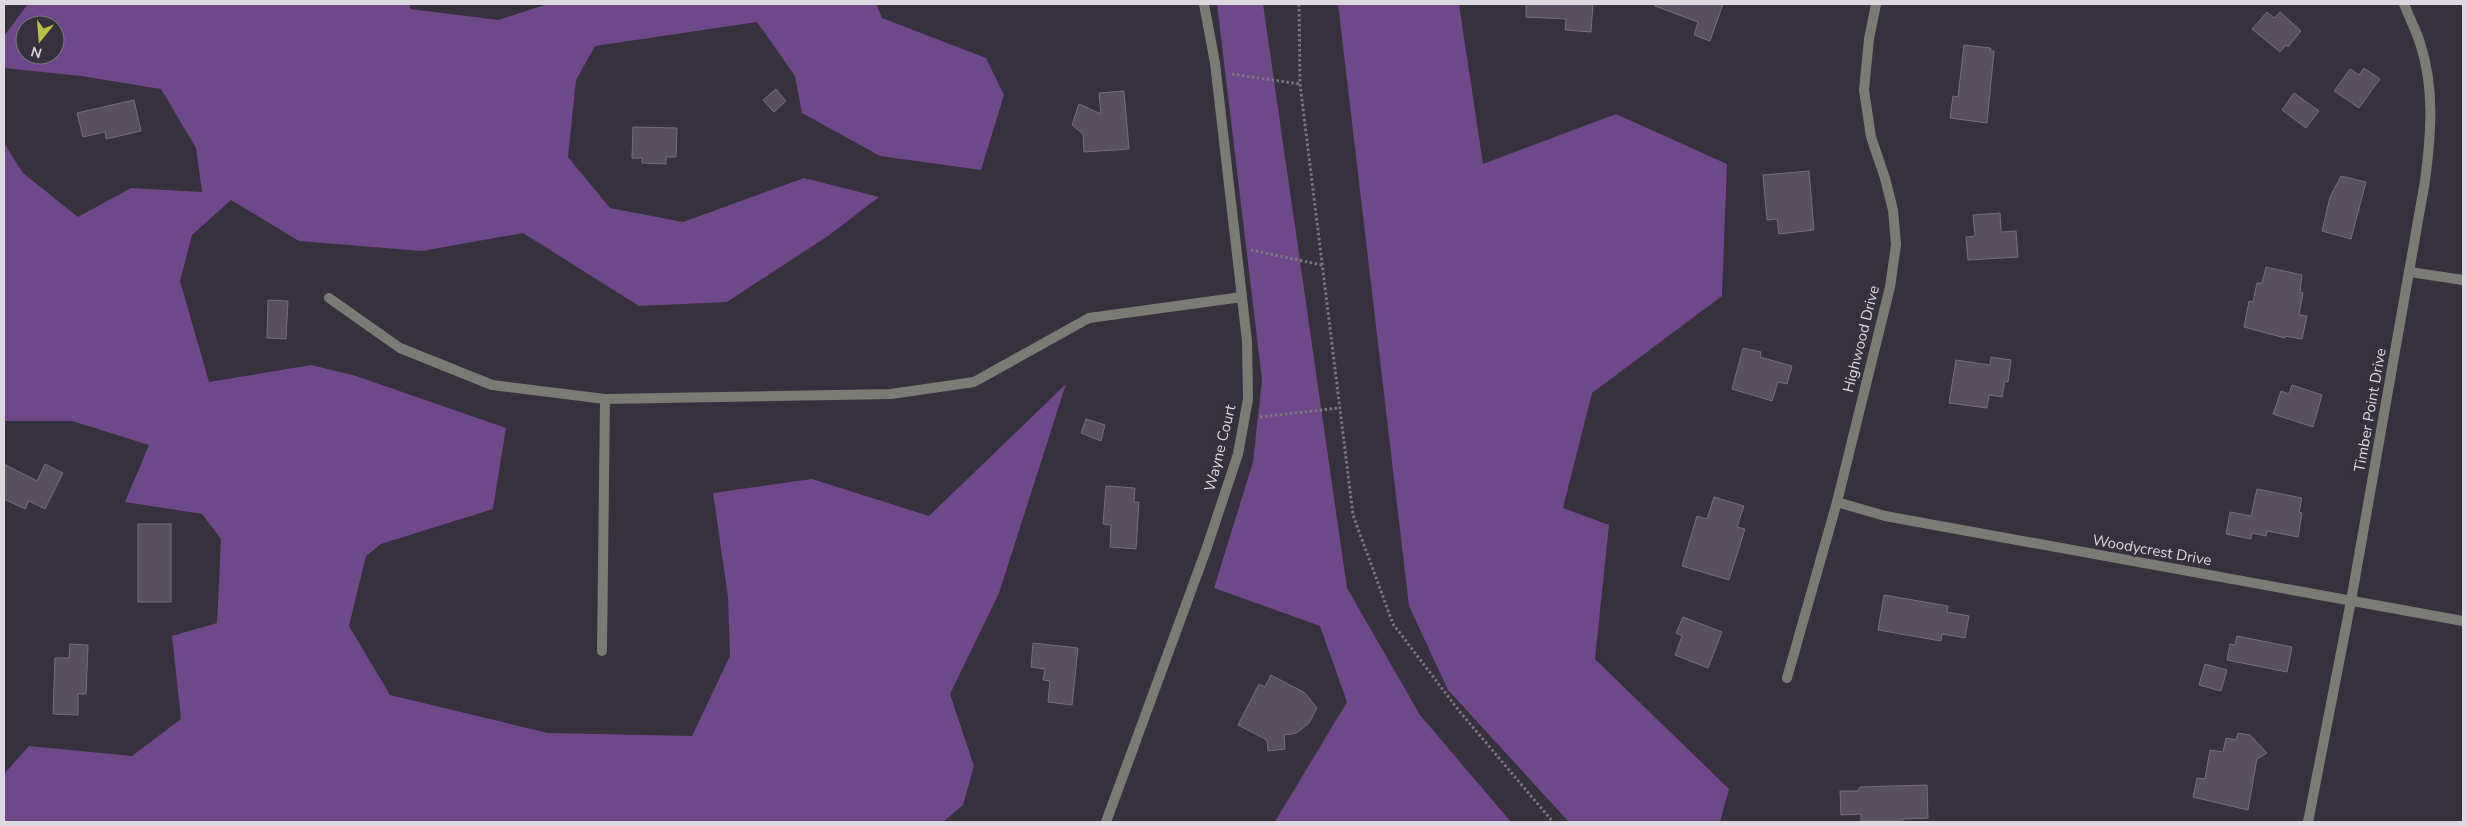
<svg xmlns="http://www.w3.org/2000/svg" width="2467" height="826" font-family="'Nunito Sans',sans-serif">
  <rect width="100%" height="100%" fill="#37303d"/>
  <g fill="#6e4889" fill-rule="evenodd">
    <path d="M28 4H410V9L498 20 548 4H876L882 18 986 58 1004 95 981 170 880 156 802 113 795 76 757 22 595 46 576 80 568 157 610 208 683 222 804 178 879 197 828 236 727 302 639 306 523 233 422 251 299 241 231 200 192 235 180 281 209 382 311 365 356 376 506 428 493 509 381 544 366 556 349 626 390 695 548 733 692 736 730 656 728 597 713 493 812 479 929 516 1066 384 999 593 950 694 974 766 963 805 943 822H4V774L29 746 132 756 181 719 172 636 217 623 221 539 202 514 125 502 149 445 72 421H4V143L23 173 78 217 131 188 202 192 196 148 161 89 81 76 4 68V36ZM25 25H55V55H25Z"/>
    <polygon points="1217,4 1263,4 1347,588 1420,715 1511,822 1277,822 1276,820 1347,702 1320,626 1214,588 1253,462 1262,380"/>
    <polygon points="1338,4 1459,4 1483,164 1616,114 1727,164 1722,296 1592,393 1563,508 1609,525 1595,659 1729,789 1720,822 1569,822 1448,690 1409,606"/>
  </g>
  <g fill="#58505e" stroke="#756d7b">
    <polygon points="1526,4 1593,4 1591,32 1565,30 1566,19 1526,17"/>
    <polygon points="1655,4 1723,4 1710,41 1694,35 1698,22 1655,6"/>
    <polygon points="2267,12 2274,18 2280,12 2301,31 2288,47 2286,45 2280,52 2252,29"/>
    <polygon points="1964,45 1991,48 1990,51 1994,51 1987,123 1950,118 1953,96 1958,97"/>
    <polygon points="2364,68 2380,79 2359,108 2334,91 2350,69 2359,75"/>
    <polygon points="776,89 786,101 774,112 763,100"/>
    <polygon points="1124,91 1129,149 1084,152 1083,134 1072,125 1079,104 1101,114 1099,93"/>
    <polygon points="2294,93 2319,111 2306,128 2282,110"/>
    <polygon points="134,100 141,131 106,139 105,132 83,137 77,113"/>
    <polygon points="633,127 677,128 676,157 666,157 666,164 642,163 642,158 632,158"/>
    <polygon points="1809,171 1814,230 1779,234 1777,219 1767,220 1763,175"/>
    <polygon points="2341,176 2366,182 2351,239 2322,231 2330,197"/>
    <polygon points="2000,213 2001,232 2016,231 2018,257 1968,260 1966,237 1975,236 1973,215"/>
    <polygon points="2266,267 2302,275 2300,292 2303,293 2299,315 2307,316 2302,339 2285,336 2285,338 2244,327 2249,301 2253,302 2257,283 2262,283"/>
    <polygon points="268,300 288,301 286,339 267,338"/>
    <polygon points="1743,348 1761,352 1760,357 1792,366 1787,384 1778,382 1772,401 1732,389"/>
    <polygon points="1991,357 2011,360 2008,382 2005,381 2002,397 1989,395 1987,408 1949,403 1956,360 1990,365"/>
    <polygon points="2292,385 2322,395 2313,427 2273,414 2281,391 2289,394"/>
    <polygon points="1086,419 1105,425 1101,441 1081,433"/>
    <polygon points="4,464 37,481 45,464 63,473 45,509 29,501 25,509 4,499"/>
    <polygon points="1106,486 1135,488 1134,502 1139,502 1136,549 1110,547 1111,525 1103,524"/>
    <polygon points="2257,489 2302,498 2299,512 2302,513 2298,537 2267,531 2266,536 2252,533 2251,539 2226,534 2230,512 2251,516"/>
    <polygon points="1714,497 1744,506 1737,527 1745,529 1729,580 1682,566 1697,516 1707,519"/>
    <rect x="138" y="524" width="33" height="78"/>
    <polygon points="1884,595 1948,606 1947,612 1969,616 1965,638 1942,634 1941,641 1878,630"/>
    <polygon points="1683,617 1722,632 1708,668 1675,655 1682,636 1676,633"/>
    <polygon points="2237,636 2292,647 2287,672 2227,660 2230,644 2235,645"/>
    <polygon points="1033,643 1078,648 1072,705 1048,702 1050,681 1043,680 1045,669 1031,667"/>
    <polygon points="70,644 88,645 86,694 78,694 78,715 53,714 55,658 69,658"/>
    <polygon points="2205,664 2227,670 2221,691 2199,685"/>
    <polygon points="1271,675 1305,693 1317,708 1309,723 1297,733 1284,735 1285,749 1268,751 1267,740 1238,725 1259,684 1265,687"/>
    <polygon points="2238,733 2250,735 2267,753 2257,759 2248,810 2193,797 2197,778 2205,779 2210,750 2223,752 2226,738 2236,740"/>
    <polygon points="1927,785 1928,818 1903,819 1903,821 1861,821 1861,814 1841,815 1840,791 1858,791 1860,787"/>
  </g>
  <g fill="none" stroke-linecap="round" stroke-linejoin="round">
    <g stroke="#7b7580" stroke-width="3" stroke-dasharray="2.5 2.5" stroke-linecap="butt">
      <polyline points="1299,4 1300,84 1353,515 1393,624 1460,712 1553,822"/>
      <polyline points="1232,74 1300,84"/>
      <polyline points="1251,250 1322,265"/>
      <polyline points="1260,417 1339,408"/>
    </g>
    <g stroke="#7a7b74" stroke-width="10">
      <polyline points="329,298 400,348 492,385 605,399 891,394 974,382 1089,318 1242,297"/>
      <polyline points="602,651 605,399"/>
    </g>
    <g stroke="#7a7b74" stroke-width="10">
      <polyline points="2410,272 2463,280"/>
      <polyline points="1837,502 1885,516 2463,621"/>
      <polyline points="1787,678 1837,502 1890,287 1896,245 1893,210 1885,178 1871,137 1864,90 1869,39 1876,4"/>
      <polyline points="1106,822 1206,550 1238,454 1248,399 1247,341 1215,63 1204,4"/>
      <path d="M2308 822 2351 601 2425 181C2431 135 2435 88 2420 43 2416 30 2409 17 2404 4"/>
    </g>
  </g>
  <g text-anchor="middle" stroke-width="4.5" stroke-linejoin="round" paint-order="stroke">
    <g font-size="15" fill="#ded9e1" stroke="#37303d">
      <text transform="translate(1861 339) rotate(-76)" y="5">Highwood Drive</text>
      <text transform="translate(2370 410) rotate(-80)" y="5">Timber Point Drive</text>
      <text transform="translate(1220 448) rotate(-76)" y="5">Wayne Court</text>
      <text transform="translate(2152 550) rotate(10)" y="5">Woodycrest Drive</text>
    </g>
  </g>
  <rect width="2467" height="826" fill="none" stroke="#ded9e1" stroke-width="10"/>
  <g transform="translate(40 40) rotate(197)"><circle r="24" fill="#37303d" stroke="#7a747f"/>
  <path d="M0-4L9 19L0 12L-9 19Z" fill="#bdbf43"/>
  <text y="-8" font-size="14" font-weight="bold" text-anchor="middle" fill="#ded9e1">N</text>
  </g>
</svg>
